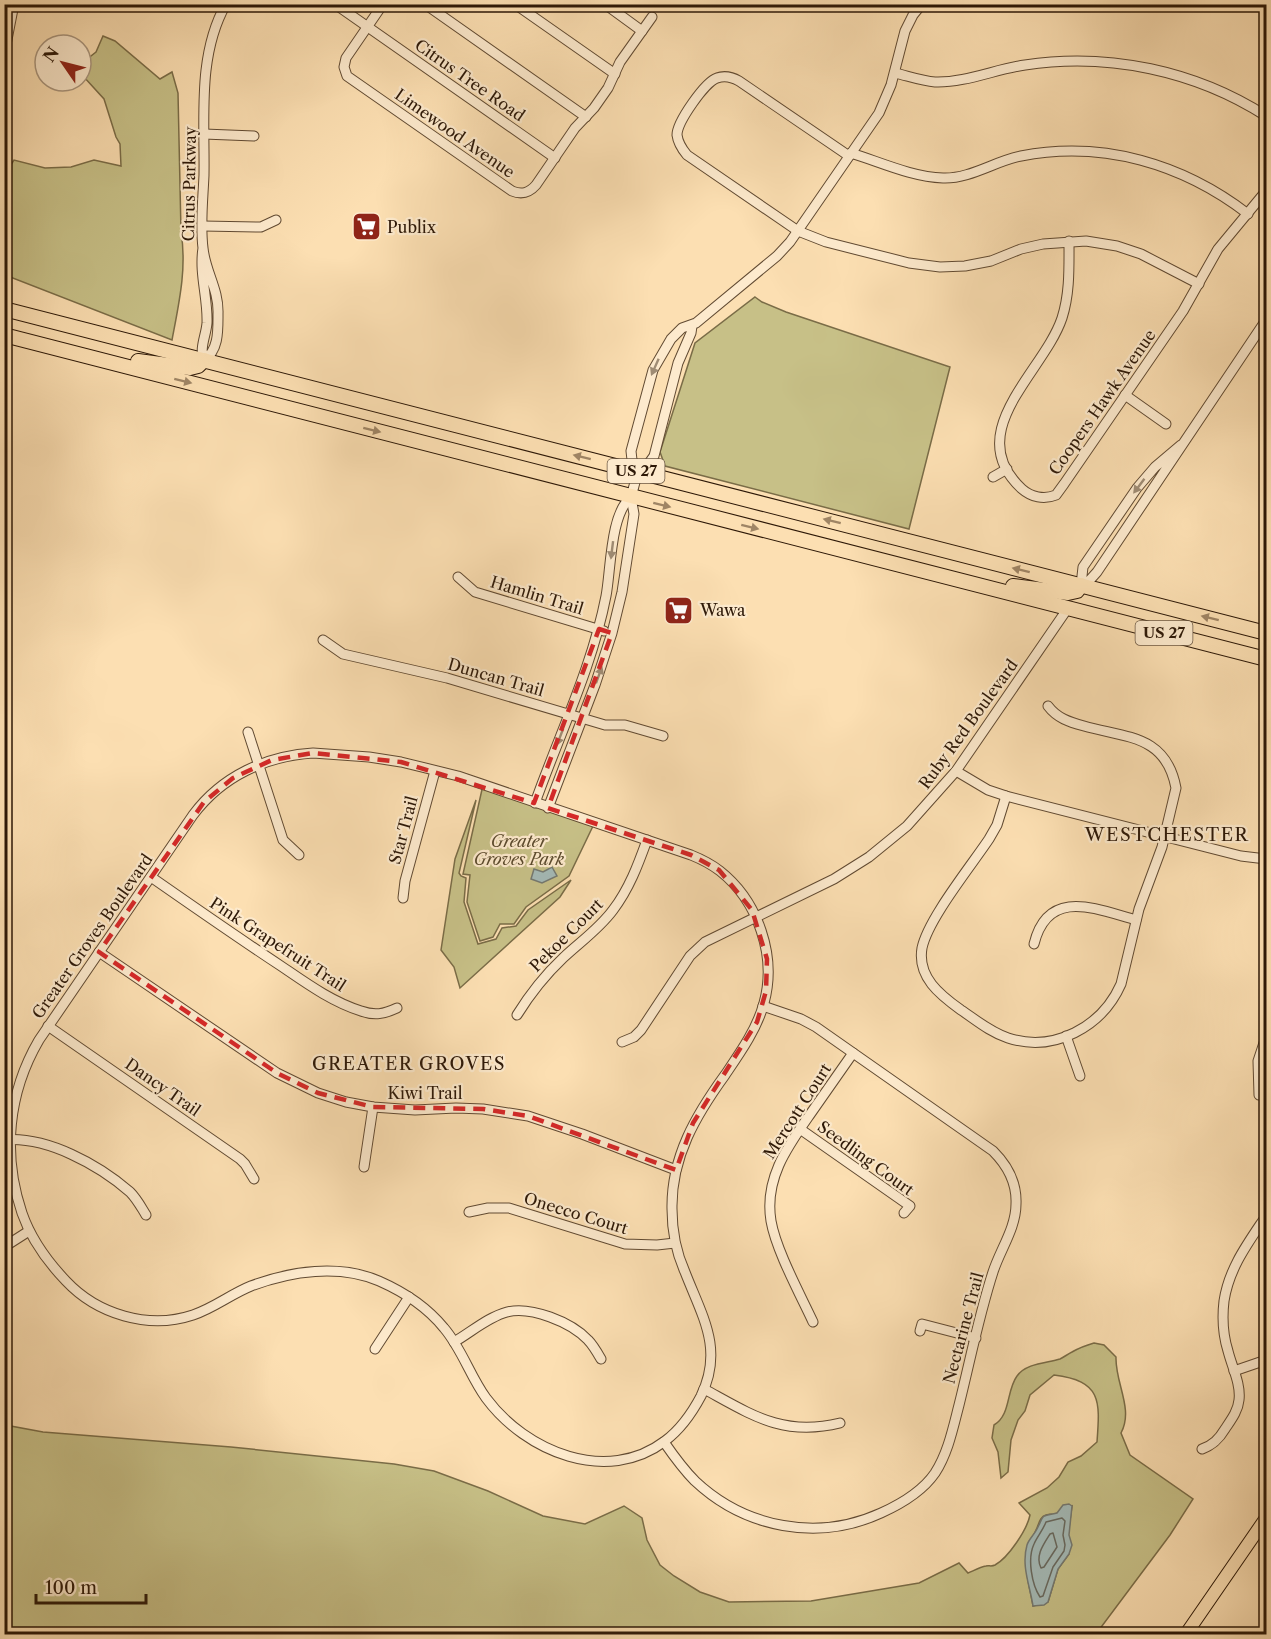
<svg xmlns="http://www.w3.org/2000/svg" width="1271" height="1639" font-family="'Libre Caslon Text',serif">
  <rect width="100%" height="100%" fill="#fcdfb2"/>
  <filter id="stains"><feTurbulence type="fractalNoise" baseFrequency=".00333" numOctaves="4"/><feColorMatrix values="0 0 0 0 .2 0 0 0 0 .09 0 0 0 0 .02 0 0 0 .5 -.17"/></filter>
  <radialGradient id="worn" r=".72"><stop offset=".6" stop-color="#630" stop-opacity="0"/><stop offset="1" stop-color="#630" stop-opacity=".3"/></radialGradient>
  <g fill="#c7c087" stroke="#7a6c47" stroke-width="1.5" fill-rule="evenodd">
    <path d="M103 36 115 41 160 79 172 72 178 93 181 232C187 268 179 303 172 340L5 275V174L14 160 45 168 71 167 94 160 121 166 120 144 116 137 104 99 83 76 82 63 96 52Z"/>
    <polygon points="755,297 762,302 786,312 950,367 909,529 665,466 660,452 695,343"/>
    <polygon points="483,785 594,824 569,876 526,907 514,924 500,924 493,937 480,941 467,902 470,875 463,874"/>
    <polygon points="476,800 459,873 461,876 466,878 464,902 478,944 496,939 502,928 516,926 528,910 571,880 560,897 460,988 454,967 441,950 455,859"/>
    <path d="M1094 1343 1104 1345 1116 1357C1115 1383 1134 1409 1121 1433L1130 1455 1193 1499 1170 1535 1096 1634H5V1425L43 1432 231 1447 394 1464 434 1471 488 1491 543 1516 585 1524 624 1506 642 1518 647 1540 660 1565 674 1576 700 1592 729 1602 811 1601 919 1583 959 1563 968 1573C973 1571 980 1567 986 1566 989 1565 991 1567 995 1565 1008 1558 1027 1530 1030 1515L1019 1503 1047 1488 1059 1477 1068 1462 1081 1456 1097 1442C1100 1401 1102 1381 1054 1375L1030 1395 1025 1411 1018 1420 1011 1440 1008 1472 1001 1478 998 1452 992 1438 994 1425C1011 1415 1006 1391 1017 1376 1026 1363 1047 1363 1060 1359 1064 1357 1068 1354 1072 1352 1079 1348 1087 1345 1094 1343ZM1072 1506 1068 1535 1069 1554 1058 1569 1048 1602 1033 1606C1028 1576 1019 1560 1036 1530 1039 1525 1039 1517 1046 1515 1049 1514 1052 1514 1055 1514 1061 1512 1066 1509 1072 1506Z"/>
  </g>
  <g fill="#a4bab7" stroke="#747971" stroke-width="1.5">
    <polygon points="552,867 557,876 542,883 531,879 534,869 543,872"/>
    <path d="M1069 1504 1072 1506 1069 1535 1072 1545 1069 1554 1058 1569 1048 1602 1044 1605 1033 1606C1030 1586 1021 1566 1027 1545 1029 1539 1034 1535 1037 1529 1045 1513 1040 1517 1057 1513L1063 1505Z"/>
  </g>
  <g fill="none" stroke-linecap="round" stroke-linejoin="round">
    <g stroke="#68695f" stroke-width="1.5">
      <path d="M1062 1518 1065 1521 1063 1535 1065 1545 1064 1551 1053 1567 1043 1596 1040 1597C1032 1585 1027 1559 1034 1544 1037 1537 1043 1530 1046 1522Z"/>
      <path d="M1053 1533 1057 1547 1044 1567 1041 1568C1035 1556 1043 1545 1050 1534Z"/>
    </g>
    <defs>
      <g id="minor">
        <polyline points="335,4 555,158"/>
        <path d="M383 4 346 58 344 67 347 76 512 191C522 195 529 193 536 185L575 128 594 108 608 88 620 62 652 17"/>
        <polyline points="425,4 586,117"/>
        <polyline points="515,4 615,74"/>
        <polyline points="605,4 642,31"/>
        <polyline points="4,55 14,4"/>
        <path d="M895 73C908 76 922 81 935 82 965 83 996 69 1025 65 1108 52 1196 71 1266 116"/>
        <polyline points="204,134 254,136"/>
        <path d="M851 153C880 162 912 177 943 178 970 179 995 161 1021 156 1103 140 1183 164 1248 214"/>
        <path d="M849 156 739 81C732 77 725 75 717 78 705 82 677 122 677 135 678 143 682 149 687 155L798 231 826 242 909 263 940 267 965 266 991 261 1021 249 1043 244 1086 241 1117 246 1141 254 1199 284"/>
        <polyline points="203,226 261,227 276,220"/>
        <path d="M1069 241C1069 267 1070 293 1062 318 1044 372 960 432 1022 489 1031 497 1044 500 1056 495L1064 484 1183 311 1218 249 1266 191"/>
        <path d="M203 248C199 274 208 298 207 323 206 336 199 348 204 360 219 350 218 330 218 314 219 289 205 271 203 248 200 224 203 199 204 175 205 119 197 55 226 4"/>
        <polyline points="1125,395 1166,424"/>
        <polyline points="1181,445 1155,467 1137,488 1083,567 1081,585 1088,582 1097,572 1266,320"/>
        <polyline points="638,471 632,460 631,451 653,370 671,339 682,328 696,323 777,256 790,242 879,113 891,85 905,31 913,15 922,4"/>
        <polyline points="638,471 649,463 654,456 678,363 691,333 692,326"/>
        <polyline points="993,477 1007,469"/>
        <polyline points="458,577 475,592 604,631"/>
        <polyline points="323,640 343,654 447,678 605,725 625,725 663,736"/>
        <polyline points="248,732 283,840 299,855"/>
        <path d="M313 753 369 757 401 762 458 776 691 855C701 859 711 864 720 871 758 901 777 956 764 1003 757 1029 740 1053 725 1075 696 1115 671 1157 672 1209 672 1230 676 1252 685 1272 702 1316 724 1349 701 1396 692 1413 681 1429 665 1441 607 1485 526 1452 486 1398 470 1376 462 1349 444 1328 427 1307 404 1292 379 1281 339 1264 291 1271 251 1286 231 1294 214 1308 193 1315 148 1330 97 1314 66 1281 46 1260 31 1239 22 1213 2 1154 8 1093 39 1040L193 815C222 776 266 756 313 753Z"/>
        <polyline points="956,771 988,790 1006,796 1241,856 1266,859"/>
        <path d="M1006 796 997 825 989 839C971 866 928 919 922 948 917 977 940 995 961 1010 976 1020 990 1032 1008 1038 1054 1053 1102 1027 1121 984L1139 909 1162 847 1176 788C1166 735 1127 738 1084 726 1069 722 1057 718 1048 706"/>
        <path d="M535 803C559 735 592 668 606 596 611 570 610 514 631 497"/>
        <polyline points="548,808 595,685 612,633 622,592 634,514 631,497 638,471"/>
        <path d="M151 877C194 907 237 937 281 966 306 983 332 1002 361 1011 375 1016 384 1014 397 1008"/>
        <polyline points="403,898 405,881 435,771"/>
        <path d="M1034 944C1048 887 1096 909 1136 920"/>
        <polyline points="99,952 277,1073 318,1093 346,1102 373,1107 415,1110 456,1108 483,1109 528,1116 582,1134 676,1170"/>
        <path d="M517 1015C530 994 545 975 563 958 580 942 599 929 613 910 629 889 638 865 647 840"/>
        <polyline points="48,1026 240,1159 245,1164 254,1179"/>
        <polyline points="1066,1036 1080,1076"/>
        <polyline points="622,1042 634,1037 641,1030 690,956 705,942 834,879 869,857 907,826 956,771 1068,608"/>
        <polyline points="1259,1095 1258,1061 1266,1037"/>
        <polyline points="800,1129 910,1206 904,1213"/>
        <path d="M4 1140C47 1136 99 1165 130 1192 137 1199 141 1207 146 1215"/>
        <polyline points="364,1167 373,1107"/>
        <polyline points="469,1212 488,1208 509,1208 625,1244 657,1245 675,1243"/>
        <polyline points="4,1247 29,1231"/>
        <path d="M813 1322C800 1294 776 1250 771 1221 764 1178 788 1146 811 1113 825 1093 839 1073 853 1053"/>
        <polyline points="920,1331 922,1324 976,1338"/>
        <path d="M454 1342C470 1333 488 1317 507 1312 531 1306 571 1322 588 1340 593 1345 597 1352 601 1359"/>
        <polyline points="375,1349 409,1297"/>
        <polyline points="1234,1371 1266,1360"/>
        <path d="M704 1389C752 1415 783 1437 840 1423"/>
        <path d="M664 1442C673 1455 683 1469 695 1481 745 1528 818 1542 881 1513 901 1504 922 1492 935 1473 948 1453 953 1428 959 1405 970 1361 979 1315 993 1272 1000 1250 1016 1228 1016 1204 1017 1183 1008 1166 993 1151L816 1027 801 1019 763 1006"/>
        <path d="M1202 1449C1213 1445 1219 1439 1225 1429 1231 1420 1238 1411 1239 1400 1241 1384 1232 1367 1228 1351 1223 1335 1222 1318 1224 1301 1229 1268 1248 1243 1266 1216"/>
      </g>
      <polyline id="major" points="1186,1634 1266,1518"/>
      <g id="highway">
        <polyline points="4,309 1266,633"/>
        <polyline points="4,335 1266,659"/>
        <polyline points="138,361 190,368 198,366 204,360"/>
        <polyline points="1013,586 1068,593 1077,591 1081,585"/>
      </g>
    </defs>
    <use href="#minor" stroke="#614a32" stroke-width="11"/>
    <use href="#major" stroke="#2d1807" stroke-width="14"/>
    <use href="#highway" stroke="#2d1807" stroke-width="16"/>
    <use href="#minor" stroke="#fdeacd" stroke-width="9"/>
    <use href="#major" stroke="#fcdfb2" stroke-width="12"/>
    <use href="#highway" stroke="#fcdfb2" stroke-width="14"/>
  </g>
  <defs><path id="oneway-solid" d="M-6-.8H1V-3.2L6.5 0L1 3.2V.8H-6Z" transform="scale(1.5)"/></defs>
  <g fill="#9f8c74">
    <use href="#oneway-solid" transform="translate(655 367) rotate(114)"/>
    <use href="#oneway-solid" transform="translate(1139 486) rotate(127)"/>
    <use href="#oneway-solid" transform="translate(612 550) rotate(97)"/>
    <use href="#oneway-solid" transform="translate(599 675) rotate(-70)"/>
    <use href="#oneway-solid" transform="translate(560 737) rotate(111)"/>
  </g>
  <g fill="#9f8565">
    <use href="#oneway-solid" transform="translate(183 381) rotate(14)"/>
    <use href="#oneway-solid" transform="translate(372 430) rotate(14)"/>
    <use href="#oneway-solid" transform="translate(582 457) rotate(-166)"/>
    <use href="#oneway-solid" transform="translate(662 505) rotate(14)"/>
    <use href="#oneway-solid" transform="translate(832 521) rotate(-166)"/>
    <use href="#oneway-solid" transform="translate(750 527) rotate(14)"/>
    <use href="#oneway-solid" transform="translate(1021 570) rotate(-166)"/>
    <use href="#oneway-solid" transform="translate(1210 618) rotate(-166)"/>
  </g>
  <path fill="none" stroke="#d62828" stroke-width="4.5" stroke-dasharray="12 8" stroke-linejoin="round" d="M599 629 612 633 548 808 691 855 719 870 752 910 767 959 766 991 757 1022 693 1123 676 1170 528 1116 483 1109 373 1107 318 1093 277 1073 99 952 204 802 233 778 272 760 313 753 401 762 534 803Z"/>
  <defs>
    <symbol id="supermarket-square" viewBox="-11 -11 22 22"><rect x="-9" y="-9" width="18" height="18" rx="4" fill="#8f2418" stroke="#fdeacd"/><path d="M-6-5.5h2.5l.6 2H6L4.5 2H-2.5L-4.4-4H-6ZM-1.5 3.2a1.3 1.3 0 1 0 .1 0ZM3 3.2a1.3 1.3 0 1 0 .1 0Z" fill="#fff"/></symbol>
  </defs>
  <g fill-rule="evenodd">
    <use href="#supermarket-square" x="350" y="210" width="33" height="33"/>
    <use href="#supermarket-square" x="662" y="594" width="33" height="33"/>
  </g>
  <g text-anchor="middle" stroke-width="4.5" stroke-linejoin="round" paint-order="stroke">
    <g fill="#fdeacd" stroke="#6b5742" stroke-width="1.5">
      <rect x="607.5" y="459" width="57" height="24" rx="4.5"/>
      <rect x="1135.5" y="621" width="57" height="24" rx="4.5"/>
    </g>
    <g font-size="15" font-weight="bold" fill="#2d1807">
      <text x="636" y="476">US 27</text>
      <text x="1164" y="638">US 27</text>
    </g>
    <g font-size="16" fill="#2d1807" stroke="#fdeacd">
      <text transform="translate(470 80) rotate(35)" y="6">Citrus Tree Road</text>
      <text transform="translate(455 133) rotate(35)" y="6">Limewood Avenue</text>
      <text transform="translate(189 184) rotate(-89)" y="6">Citrus Parkway</text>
      <text transform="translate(1102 402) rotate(-55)" y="6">Coopers Hawk Avenue</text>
      <text transform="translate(537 595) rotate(17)" y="6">Hamlin Trail</text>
      <text transform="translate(496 677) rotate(16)" y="6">Duncan Trail</text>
      <text transform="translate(968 724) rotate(-54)" y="6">Ruby Red Boulevard</text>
      <text transform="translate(403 830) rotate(-75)" y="6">Star Trail</text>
      <text transform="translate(566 935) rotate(-45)" y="6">Pekoe Court</text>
      <text transform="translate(92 936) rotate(-55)" y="6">Greater Groves Boulevard</text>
      <text transform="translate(278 944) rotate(33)" y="6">Pink Grapefruit Trail</text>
      <text transform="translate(163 1087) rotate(35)" y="6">Dancy Trail</text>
      <text x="425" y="1099">Kiwi Trail</text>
      <text transform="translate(797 1111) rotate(-57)" y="6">Mercott Court</text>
      <text transform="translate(866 1158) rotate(36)" y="6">Seedling Court</text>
      <text transform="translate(576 1213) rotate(17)" y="6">Onecco Court</text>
      <text transform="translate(963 1328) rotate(-75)" y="6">Nectarine Trail</text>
    </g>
    <g font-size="16" fill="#2d1807" stroke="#fdeacd" text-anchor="start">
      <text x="387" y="233">Publix</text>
      <text x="700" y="616">Wawa</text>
    </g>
    <g font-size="16" font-style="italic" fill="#5b4a2d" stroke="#fdeacd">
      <text x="519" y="847">Greater<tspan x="519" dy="18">Groves Park</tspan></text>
    </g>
    <g font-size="18" letter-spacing="1.5" fill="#2d1807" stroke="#fdeacd">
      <text x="1167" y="841">WESTCHESTER</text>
      <text x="409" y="1070">GREATER GROVES</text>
    </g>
  </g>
  <rect width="1271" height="1639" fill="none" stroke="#fcdfb2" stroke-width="24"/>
  <rect x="6" y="6" width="1259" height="1627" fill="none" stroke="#2d1807" stroke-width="3"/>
  <rect x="12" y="12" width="1247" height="1615" fill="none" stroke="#2d1807" stroke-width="1.5"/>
  <g transform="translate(63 63) rotate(305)"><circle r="28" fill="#fdeacd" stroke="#aa967e" stroke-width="1.5"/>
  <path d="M0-4.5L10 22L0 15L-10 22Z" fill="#8f2418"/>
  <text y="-9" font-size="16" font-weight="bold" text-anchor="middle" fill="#2d1807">N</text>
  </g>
  <path d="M36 1594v9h110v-9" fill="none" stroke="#2d1807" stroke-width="3"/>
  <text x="45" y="1594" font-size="18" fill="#2d1807" stroke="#fdeacd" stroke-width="4.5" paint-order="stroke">100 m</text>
  <rect width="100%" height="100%" filter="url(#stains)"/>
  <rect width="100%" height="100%" fill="url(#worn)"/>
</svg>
